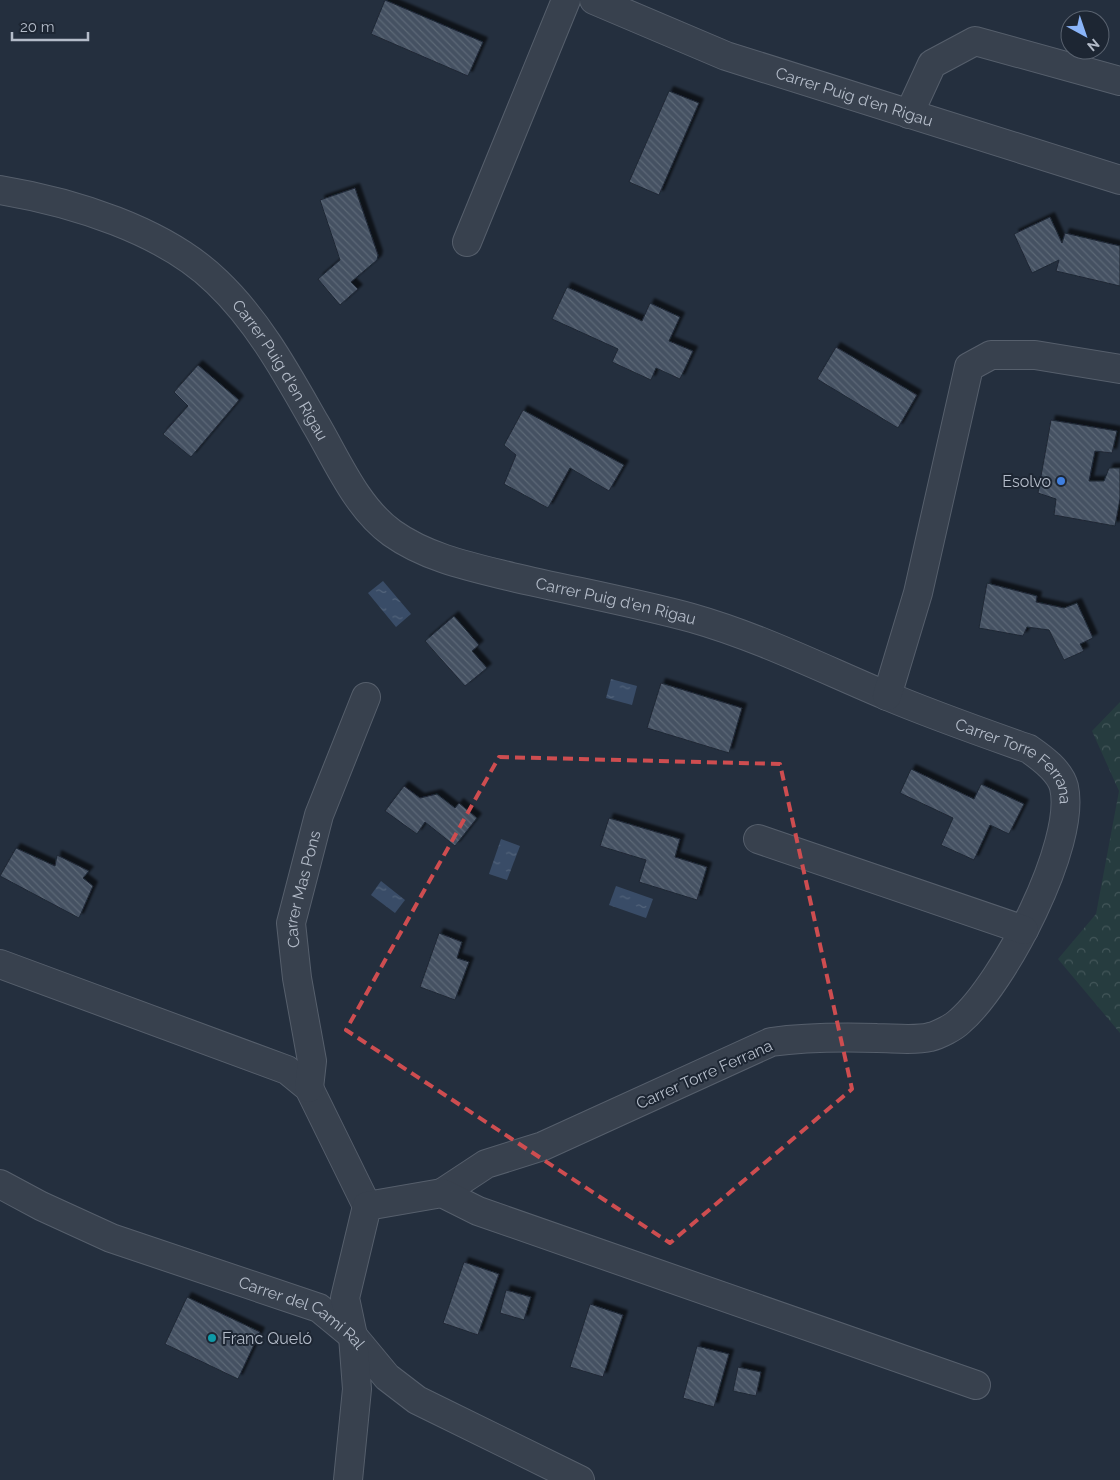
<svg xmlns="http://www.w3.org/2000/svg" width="1120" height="1480" font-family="Raleway,sans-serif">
  <defs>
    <pattern id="forest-crowns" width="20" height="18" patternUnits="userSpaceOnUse" patternTransform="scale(1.25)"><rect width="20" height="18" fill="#263c3f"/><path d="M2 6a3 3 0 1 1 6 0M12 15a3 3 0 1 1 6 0" fill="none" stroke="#435659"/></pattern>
    <pattern id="water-ripples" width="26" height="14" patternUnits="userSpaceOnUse" patternTransform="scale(1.25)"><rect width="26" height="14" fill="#394c67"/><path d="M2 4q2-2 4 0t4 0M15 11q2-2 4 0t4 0" fill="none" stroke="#53647b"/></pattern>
    <pattern id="building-back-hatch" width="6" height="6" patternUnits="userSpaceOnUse" patternTransform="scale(1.25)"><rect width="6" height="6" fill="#455162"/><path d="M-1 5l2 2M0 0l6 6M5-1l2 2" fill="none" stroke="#5d6877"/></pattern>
    <filter id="shadow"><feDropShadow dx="4.5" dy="-4.5" stdDeviation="1" flood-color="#0009"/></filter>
  </defs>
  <rect width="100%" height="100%" fill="#242f3e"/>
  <polygon fill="url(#forest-crowns)" points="1120,702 1120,1033 1058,959 1096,914 1119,791 1092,731"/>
  <g fill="url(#water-ripples)">
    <polygon points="383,581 411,614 396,627 368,593"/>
    <polygon points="611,679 637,686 632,705 606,698"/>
    <polygon points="501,839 520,846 507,880 489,874"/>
    <polygon points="381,881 405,900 395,913 371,895"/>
    <polygon points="616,886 653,899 646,918 609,905"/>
  </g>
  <g fill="url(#building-back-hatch)" stroke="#1f2835" filter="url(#shadow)">
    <polygon points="385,0 483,42 468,76 371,34"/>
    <polygon points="669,91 699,103 659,195 629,182"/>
    <polygon points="355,188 378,255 377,260 351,282 358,289 340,305 318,279 340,260 320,200"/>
    <polygon points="1050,217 1062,243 1065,233 1120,246 1120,286 1056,271 1059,260 1032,273 1014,234"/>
    <polygon points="567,287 642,321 650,303 680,317 669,341 693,351 680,379 656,368 651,380 612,362 618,349 552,319"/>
    <polygon points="836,347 917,395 898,428 817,379"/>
    <polygon points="198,365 239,400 191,457 163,434 188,406 174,392"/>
    <polygon points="523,410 624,465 609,491 570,468 548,508 504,484 516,455 504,445"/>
    <polygon points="1051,420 1117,431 1112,453 1095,451 1089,481 1104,481 1109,468 1120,468 1120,499 1115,526 1054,515 1056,499 1038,493"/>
    <polygon points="987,583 1037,596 1036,602 1064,608 1077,603 1093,638 1080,644 1084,651 1064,660 1049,630 1027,627 1023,636 979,628"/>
    <polygon points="454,616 479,645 472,651 487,668 465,686 425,641"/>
    <polygon points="661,683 742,708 729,753 647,728"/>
    <polygon points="911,769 974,799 981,784 1024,804 1009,834 990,825 974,860 941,845 953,818 900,793"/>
    <polygon points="404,786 420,798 437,794 455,808 459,803 477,818 455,846 425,822 417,834 385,811"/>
    <polygon points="609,818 680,839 675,857 707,867 697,900 639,882 646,860 600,846"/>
    <polygon points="16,848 55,866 57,855 89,871 83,878 93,886 79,918 0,876"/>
    <polygon points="439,933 462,942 457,958 469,962 455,1000 420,987"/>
    <polygon points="464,1262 499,1274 478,1335 443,1323"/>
    <polygon points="506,1290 531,1297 524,1320 500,1313"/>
    <polygon points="187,1297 260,1332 238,1379 165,1344"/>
    <polygon points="590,1304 623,1315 603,1377 570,1367"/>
    <polygon points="697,1346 729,1354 714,1407 683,1398"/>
    <polygon points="738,1367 761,1372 756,1396 733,1391"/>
  </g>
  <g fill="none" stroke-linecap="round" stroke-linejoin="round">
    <defs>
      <g id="minor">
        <path id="s1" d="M594 0 726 56 1120 180"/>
        <polyline points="909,114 932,64 975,41 1120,81"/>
        <path id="s2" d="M0 190C72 202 164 230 217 282 259 322 287 374 315 423 337 460 356 507 392 533 427 558 471 567 512 577 572 591 633 602 692 618 759 637 821 668 885 695 932 715 981 732 1029 749 1042 758 1060 771 1064 787 1077 844 1003 984 960 1021 954 1027 939 1035 930 1037 915 1041 893 1038 877 1038 841 1037 807 1037 771 1042L543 1146 486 1164 442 1193"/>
        <polyline points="467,242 566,0"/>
        <polyline points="887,696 918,593 969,367 991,355 1035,355 1120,369"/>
        <polyline points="758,839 1024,930"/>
        <polyline points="0,964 287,1070 309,1088 367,1206"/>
        <path id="s3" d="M309 1088 312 1061 297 978 291 923 319 815 366 697"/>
        <path id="s4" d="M0 1184 41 1206 111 1238 319 1308 353 1336 387 1377 417 1400 580 1480"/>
        <polyline points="348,1480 357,1389 353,1336 345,1298 367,1206 442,1193 478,1211 976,1385"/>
      </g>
    </defs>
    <use href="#minor" stroke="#565f6c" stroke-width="30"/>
    <use href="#minor" stroke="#38414e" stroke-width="28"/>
  </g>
  <path fill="none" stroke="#ce4d50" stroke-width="4" stroke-dasharray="10 6" stroke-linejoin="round" d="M499 757 780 764 852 1089 670 1243 346 1030Z"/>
  <circle fill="#3f7fe0" stroke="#1d2633" stroke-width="2" cx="1061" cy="481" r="5"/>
  <circle fill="#0f9aa8" stroke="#1d2633" stroke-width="2" cx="212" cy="1338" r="5"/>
  <g text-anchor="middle" stroke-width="4" stroke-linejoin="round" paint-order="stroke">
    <g font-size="16" fill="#b4bcc9" stroke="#1d2633">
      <text dy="6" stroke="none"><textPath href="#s1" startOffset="278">Carrer Puig d'en Rigau</textPath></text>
      <text dy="6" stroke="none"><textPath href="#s2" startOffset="348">Carrer Puig d'en Rigau</textPath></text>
      <text dy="6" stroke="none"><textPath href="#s2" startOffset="782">Carrer Puig d'en Rigau</textPath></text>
      <text dy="6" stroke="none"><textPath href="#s2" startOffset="1218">Carrer Torre Ferrana</textPath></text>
      <text dy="6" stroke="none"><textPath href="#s3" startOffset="202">Carrer Mas Pons</textPath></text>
      <text transform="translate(704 1074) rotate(-24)" y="6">Carrer Torre Ferrana</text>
      <text dy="6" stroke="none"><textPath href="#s4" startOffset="330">Carrer del Camí Ral</textPath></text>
    </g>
    <g font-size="16" fill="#b4bcc9" stroke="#1d2633" text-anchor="end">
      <text x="1051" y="487">Esolvo</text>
      <text x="222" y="1344" text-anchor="start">Franc Queló</text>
    </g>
  </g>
  <g transform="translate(1085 35) rotate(140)"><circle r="24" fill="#1d2633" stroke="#59626f"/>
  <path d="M0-4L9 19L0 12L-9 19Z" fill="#8ab4f8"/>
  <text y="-8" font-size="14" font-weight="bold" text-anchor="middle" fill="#b4bcc9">N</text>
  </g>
  <path d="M12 32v8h76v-8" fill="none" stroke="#b4bcc9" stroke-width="2.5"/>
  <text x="20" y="32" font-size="15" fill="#b4bcc9" stroke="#1d2633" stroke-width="4" paint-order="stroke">20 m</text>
</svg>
